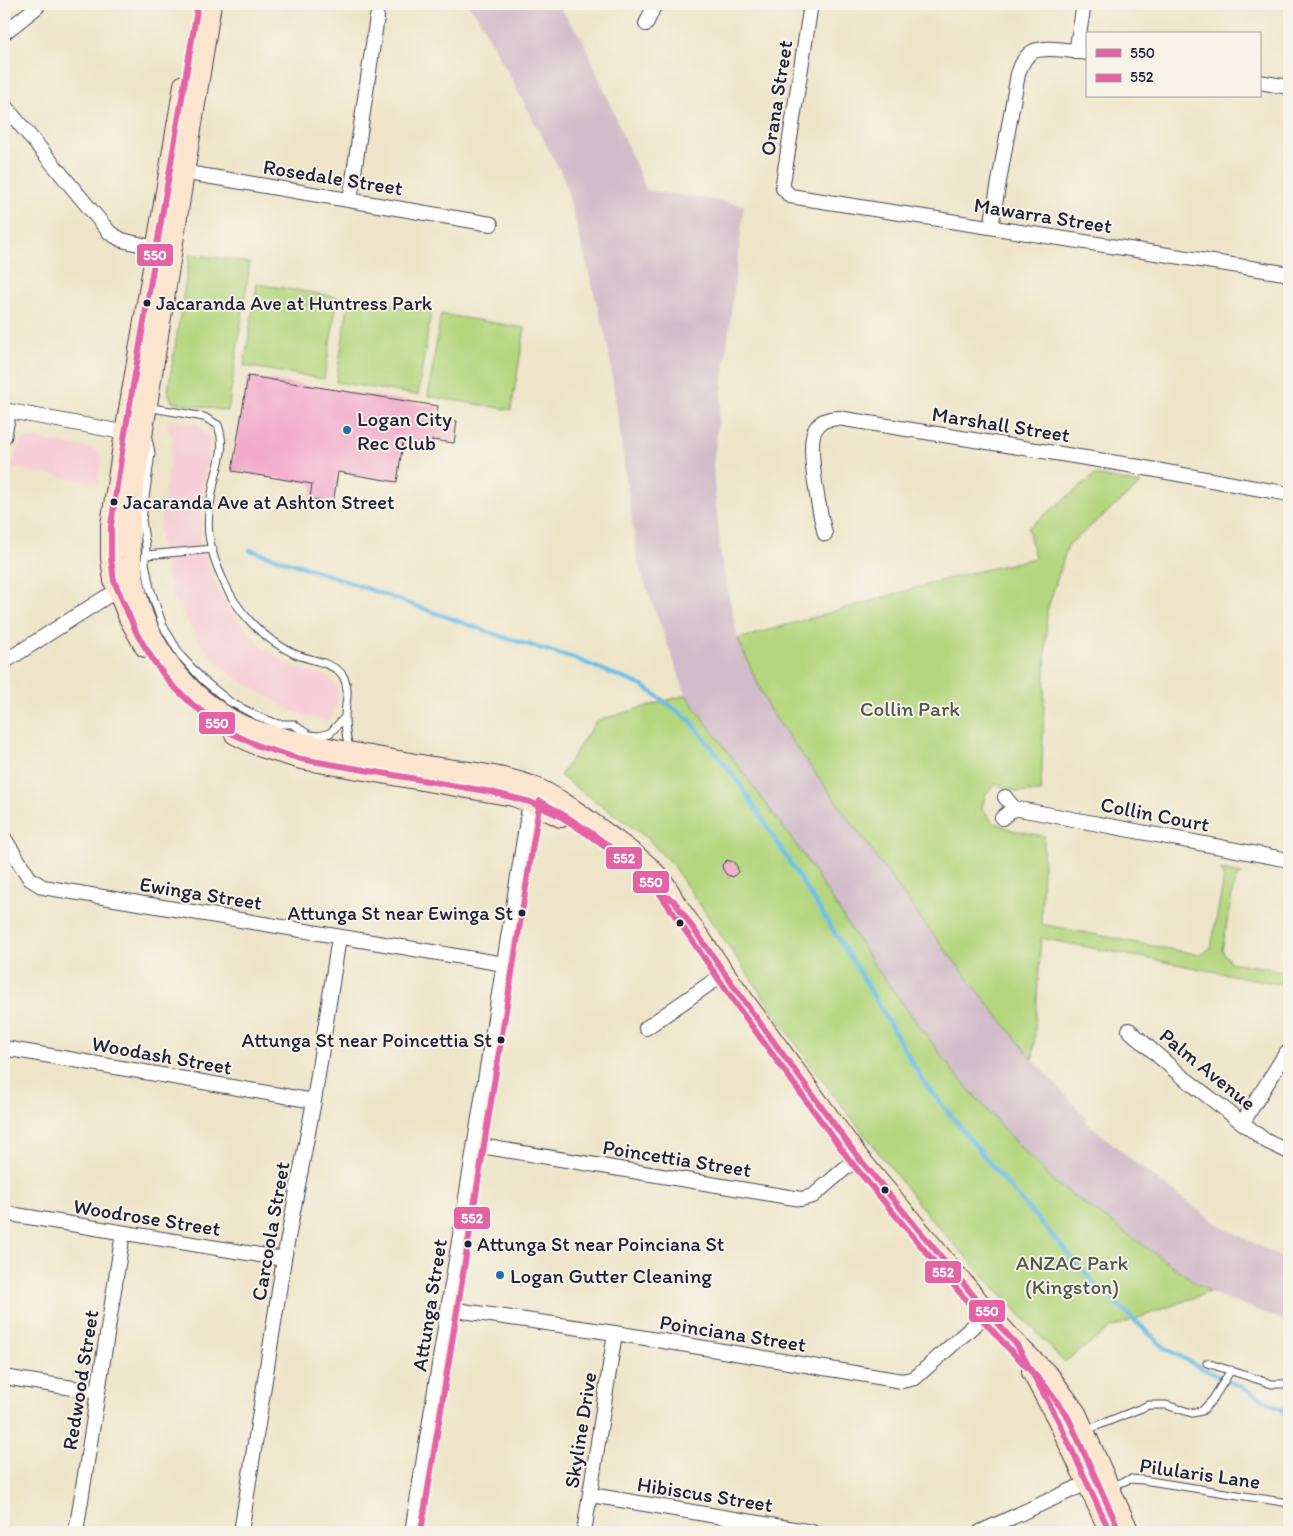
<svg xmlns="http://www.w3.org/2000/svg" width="1293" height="1536" font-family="Itim,sans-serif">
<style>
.built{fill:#f6cfd6}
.industrial{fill:#d1bdc9}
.green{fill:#b4d67e;stroke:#6b7c5c}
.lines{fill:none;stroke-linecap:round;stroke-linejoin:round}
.stream{stroke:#6cbee8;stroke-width:4.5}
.building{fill:#f2a9ca}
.lane-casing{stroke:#413f50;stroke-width:9}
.street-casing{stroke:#413f50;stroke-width:16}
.secondary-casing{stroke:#413f50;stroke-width:22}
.lane{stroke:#fff;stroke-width:7}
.street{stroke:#fff;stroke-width:14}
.secondary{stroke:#fbe5cf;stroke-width:20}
.bus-1-casing{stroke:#f7f3e8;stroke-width:10}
.bus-2-casing{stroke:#f7f3e8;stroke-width:10}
.bus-1{stroke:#e463a4;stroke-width:6}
.bus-2{stroke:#e463a4;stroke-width:6}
.bus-dot{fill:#22223b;stroke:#f7f3e8;stroke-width:2}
.poi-dot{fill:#1f6fb2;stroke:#f7f3e8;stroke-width:2}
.labels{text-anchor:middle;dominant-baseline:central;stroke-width:4;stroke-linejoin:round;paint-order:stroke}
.bus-label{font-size:20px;fill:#22223b;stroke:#f7f3e8;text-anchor:start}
.street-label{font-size:21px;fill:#22223b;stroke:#f7f3e8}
.poi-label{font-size:21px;fill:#22223b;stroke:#f7f3e8;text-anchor:start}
.park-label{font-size:21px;fill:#4e584f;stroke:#f7f3e8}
.line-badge{stroke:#f7f3e8;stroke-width:2}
.badge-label{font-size:14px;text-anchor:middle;font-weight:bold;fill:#fff}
</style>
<rect width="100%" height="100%" fill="#f7f3e8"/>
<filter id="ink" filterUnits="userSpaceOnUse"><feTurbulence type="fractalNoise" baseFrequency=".02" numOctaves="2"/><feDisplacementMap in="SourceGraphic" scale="10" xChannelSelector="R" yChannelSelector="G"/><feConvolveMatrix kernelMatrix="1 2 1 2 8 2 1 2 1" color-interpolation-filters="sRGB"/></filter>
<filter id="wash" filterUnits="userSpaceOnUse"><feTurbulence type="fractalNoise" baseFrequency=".0096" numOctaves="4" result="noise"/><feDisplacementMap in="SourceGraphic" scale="20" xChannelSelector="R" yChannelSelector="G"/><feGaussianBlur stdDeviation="1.12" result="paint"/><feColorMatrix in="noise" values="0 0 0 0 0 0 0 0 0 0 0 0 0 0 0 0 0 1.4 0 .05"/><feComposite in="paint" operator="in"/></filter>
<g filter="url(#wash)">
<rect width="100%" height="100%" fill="#eee5c9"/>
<path class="built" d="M168,419L196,423L210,440L204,483L200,544L214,581L229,610L263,648L295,668L329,677L337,687L338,702L330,722L302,715L289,709L231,675L199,642L174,599L164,563L159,531L173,437L166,427Z
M29,438L92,448L99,453L102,459L98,483L12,468L18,444Z"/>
<path class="industrial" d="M467,4H557L583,40L646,190L744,205L713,466L721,560L738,639L769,709L924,923L1033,1060L1086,1117L1084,1120L1148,1173L1219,1225L1289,1261V1322L1209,1292L1054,1182L1016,1143L953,1071L874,965L804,856L686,695L638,564L608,346L564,178L477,15Z"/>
<path class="green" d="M190,254L250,263L228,411L172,402L168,390Z
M257,284L338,297L324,379L244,366Z
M349,299L431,312L418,395L336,382Z
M441,314L525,328L511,410L428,396Z
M1095,475L1141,484L1068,545L1047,611L1041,792H1017L996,784L986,793L982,808L993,822L1012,830L1044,836L1041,924L1200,955L1211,948L1224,878L1221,870L1242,874L1235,879L1222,950L1230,962L1289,972V986L1041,938L1033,1060L924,923L769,709L738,639L954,577L1035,558L1028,528Z
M686,695L804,856L874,965L953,1071L1016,1143L1054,1182L1209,1292L1111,1328L1064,1362L929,1217L814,1070L673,866L646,837L560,776L596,721Z"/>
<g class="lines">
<path class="stream" d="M250,550L329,575L503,637L576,659L643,686L690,720L740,784L859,971L923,1081L1005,1182L1096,1285L1165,1348L1203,1369L1241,1387L1289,1414"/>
</g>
<g id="blocks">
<path class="building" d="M248,376L438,406L436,418L457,421L454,443L432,440L431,448L403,443L397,482L338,472L333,503L310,499L312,484L232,471Z
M727,860L733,862L737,866L738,872L733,877L727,875L723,870L722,865Z"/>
</g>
</g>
<g filter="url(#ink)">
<use href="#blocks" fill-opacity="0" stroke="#413f50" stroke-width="1"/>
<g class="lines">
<defs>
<path id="lane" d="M147,407L204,417L218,425C227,450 217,464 213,488C210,504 206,524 210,541C212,553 218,569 223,580C237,612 262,638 293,653C306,660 335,662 343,676C351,690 345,703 345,717C345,728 347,741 350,751
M147,441L149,443L151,453L142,520L146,547L145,563L150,588L163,626L181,656L203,680L230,702L257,716L278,724H293L309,735L319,736L330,733L345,717
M146,555L213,549
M1207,1363L1272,1384H1289
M1084,1431L1149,1405H1166L1192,1413L1202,1411L1213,1399L1231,1370
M1110,1486L1131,1479L1143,1480L1289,1503"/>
<path id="street" d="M811,4L783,183V188L790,196L1284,273L1289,276
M646,24L655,4
M4,33L37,7
M1076,52L1084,4
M1259,82L1289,87
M4,105L110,233L122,240L163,250
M176,171L491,224
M350,200L377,17
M991,227L1018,74C1021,65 1025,55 1034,51C1047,46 1074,51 1087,53
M4,410L133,434
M4,437L9,411
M825,534C820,514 806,447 815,430C820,420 828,419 838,418L1123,464L1289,494
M4,662L106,597L125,588
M1014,808L1289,860
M1002,818L1014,808L1005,797
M4,838L30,879L43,887L504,964
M646,1028L725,973
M1129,1030L1179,1074L1266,1141L1289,1152
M4,1048L314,1101
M1243,1122L1286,1053
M475,1145L801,1199L813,1196L858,1157
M4,1213L284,1259
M449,1309L615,1333L902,1381L915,1378L988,1313
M10,1378L98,1392
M591,1495L812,1532
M76,1532L123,1233
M241,1532L284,1259L314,1101L339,937
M412,1532L530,802L533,795
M584,1532L615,1333
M980,1532L1087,1483"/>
<path id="secondary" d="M211,4L130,511C130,536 130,562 135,586C146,645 187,698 241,725C259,734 280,737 299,742C343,752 388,759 432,767C466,772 504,775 536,788C561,799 586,819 608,835C632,853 663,873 674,901L747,1005L858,1157L988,1313L1017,1345L1050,1377L1076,1413L1129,1532
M145,647L129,618L114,581L111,558V525L125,433L184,85
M235,734L261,747L301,759L513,796L530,802L561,817
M1032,1372L1058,1420L1110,1532"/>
</defs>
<use href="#lane" class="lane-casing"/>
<use href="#street" class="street-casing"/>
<use href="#secondary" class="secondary-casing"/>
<use href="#lane" class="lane"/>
<use href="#street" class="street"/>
<use href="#secondary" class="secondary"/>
<defs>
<path id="bus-1" d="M198,4L125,433L111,525V558L114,581L137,634L155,663L170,683L193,705L229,732L261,747L301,759L491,792L530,802L560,816L589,835L642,874L664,895L674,901L747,1005L858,1157L988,1313L1017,1345L1058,1420L1110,1532"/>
<path id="bus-2" d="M421,1532L540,801C583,825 625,854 658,891L740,1010L851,1162L982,1319L1011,1351L1043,1383L1068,1417L1120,1532"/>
</defs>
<use href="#bus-1" class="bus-1-casing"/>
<use href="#bus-2" class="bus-2-casing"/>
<use href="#bus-1" class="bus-1"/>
<use href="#bus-2" class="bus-2"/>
</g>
</g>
<g class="bus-dot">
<circle cx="147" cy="303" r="4.5"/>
<circle cx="114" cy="502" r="4.5"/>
<circle cx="522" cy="913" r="4.5"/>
<circle cx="680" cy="923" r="4.5"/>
<circle cx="501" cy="1040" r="4.5"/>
<circle cx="885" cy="1190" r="4.5"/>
<circle cx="468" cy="1244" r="4.5"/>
</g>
<g class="poi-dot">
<circle cx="347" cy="430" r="5"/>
<circle cx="500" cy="1275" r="5"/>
</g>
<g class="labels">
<g class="bus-label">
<text x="156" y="303">Jacaranda Ave at Huntress Park</text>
<text x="123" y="502">Jacaranda Ave at Ashton Street</text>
<text x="513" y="913" text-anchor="end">Attunga St near Ewinga St</text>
<text x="492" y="1040" text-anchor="end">Attunga St near Poincettia St</text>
<text x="477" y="1244">Attunga St near Poinciana St</text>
</g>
<g class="street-label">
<text transform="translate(776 98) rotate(-81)">Orana Street</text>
<text transform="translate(333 177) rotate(9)">Rosedale Street</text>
<text transform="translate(1043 215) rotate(9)">Mawarra Street</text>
<text transform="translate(1001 424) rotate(9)">Marshall Street</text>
<text transform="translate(1155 814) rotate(11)">Collin Court</text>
<text transform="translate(201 893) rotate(9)">Ewinga Street</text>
<text transform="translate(162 1055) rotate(10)">Woodash Street</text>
<text transform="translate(1208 1069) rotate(39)">Palm Avenue</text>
<text transform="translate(677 1158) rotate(9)">Poincettia Street</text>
<text transform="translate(147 1217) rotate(9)">Woodrose Street</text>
<text transform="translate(270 1231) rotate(-80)">Carcoola Street</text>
<text transform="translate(429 1305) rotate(-81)">Attunga Street</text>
<text transform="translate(733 1333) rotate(9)">Poinciana Street</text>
<text transform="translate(80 1380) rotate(-81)">Redwood Street</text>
<text transform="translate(580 1430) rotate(-81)">Skyline Drive</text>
<text transform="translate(1200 1473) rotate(8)">Pilularis Lane</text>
<text transform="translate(705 1494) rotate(9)">Hibiscus Street</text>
</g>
<g class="poi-label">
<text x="357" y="418">Logan City<tspan x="357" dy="24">Rec Club</tspan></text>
<text x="510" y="1275">Logan Gutter Cleaning</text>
</g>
<g class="park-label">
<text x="910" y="708">Collin Park</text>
<text x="1072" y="1262">ANZAC Park<tspan x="1072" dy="24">(Kingston)</tspan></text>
</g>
</g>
<g class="line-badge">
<rect x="136" y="243" width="38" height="24" rx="5" fill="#e463a4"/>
<rect x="198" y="711" width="38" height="24" rx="5" fill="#e463a4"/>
<rect x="605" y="846" width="38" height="24" rx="5" fill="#e463a4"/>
<rect x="632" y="870" width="38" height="24" rx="5" fill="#e463a4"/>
<rect x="453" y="1206" width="38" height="24" rx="5" fill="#e463a4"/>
<rect x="924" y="1260" width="38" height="24" rx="5" fill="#e463a4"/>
<rect x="968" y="1299" width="38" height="24" rx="5" fill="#e463a4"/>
</g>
<g class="badge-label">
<text x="155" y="260">550</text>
<text x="217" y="728">550</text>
<text x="624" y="863">552</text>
<text x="651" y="887">550</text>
<text x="472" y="1223">552</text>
<text x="943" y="1277">552</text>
<text x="987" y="1316">550</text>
</g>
<rect width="1293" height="1536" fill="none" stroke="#f7f3e8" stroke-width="20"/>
<rect x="1086" y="32" width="175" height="65" fill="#f7f3e8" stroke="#a29fa3"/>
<rect x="1096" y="49" width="25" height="8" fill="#e463a4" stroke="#a29fa3"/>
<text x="1130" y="58" font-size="15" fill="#22223b">550</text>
<rect x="1096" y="74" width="25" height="8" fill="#e463a4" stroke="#a29fa3"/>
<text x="1130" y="82" font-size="15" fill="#22223b">552</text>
</svg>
